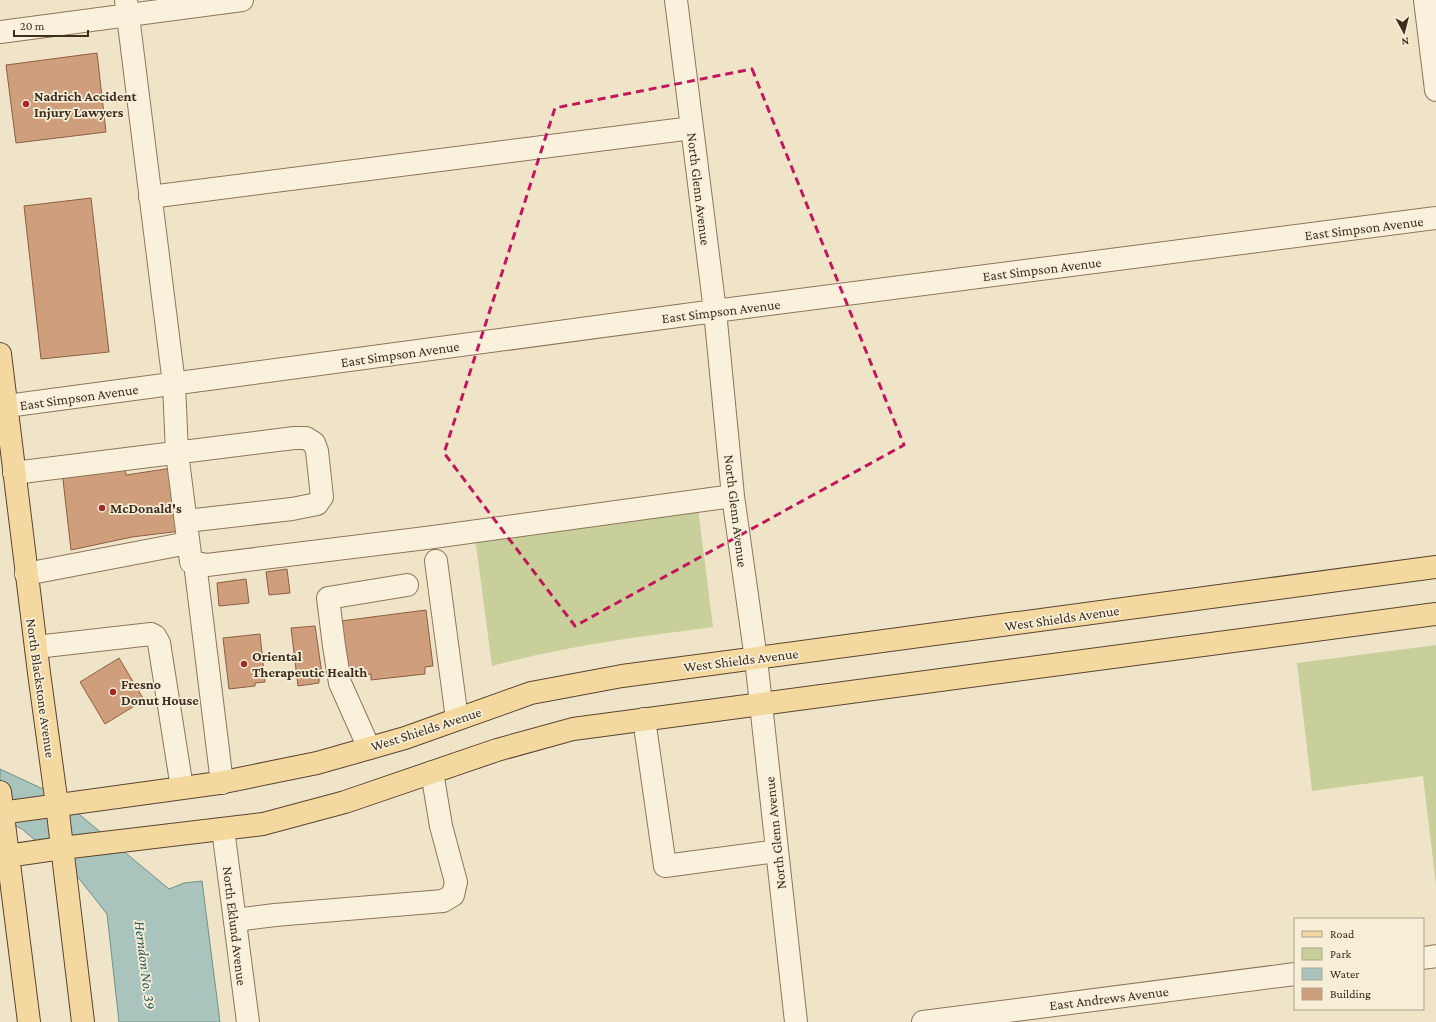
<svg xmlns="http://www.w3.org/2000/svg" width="1436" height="1022" font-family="'Crimson Pro',serif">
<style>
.green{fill:#c9cf9b}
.water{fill:#a9c4bc;stroke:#6f938a}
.building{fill:#cf9f7d;stroke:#8d5f41}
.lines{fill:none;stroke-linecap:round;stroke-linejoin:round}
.minor-casing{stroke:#8d765c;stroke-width:24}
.major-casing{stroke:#5b4430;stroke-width:24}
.minor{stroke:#faf1dc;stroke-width:22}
.major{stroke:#f3d9a0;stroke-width:22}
.marked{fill:none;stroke:#c2185b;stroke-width:3;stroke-dasharray:8 5;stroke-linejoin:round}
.poi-dot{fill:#9e2a2b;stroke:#f7eed8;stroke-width:1.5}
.labels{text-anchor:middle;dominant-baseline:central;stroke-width:3.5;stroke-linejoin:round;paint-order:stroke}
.poi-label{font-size:14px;font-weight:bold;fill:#3d2e20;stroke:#f7eed8;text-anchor:start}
.street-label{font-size:14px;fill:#3d2e20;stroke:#f7eed8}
.water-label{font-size:15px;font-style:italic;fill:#2f5d5a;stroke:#f7eed8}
</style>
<rect width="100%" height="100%" fill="#f0e4c8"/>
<path class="green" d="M698,508L713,627C638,637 564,646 492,666L475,537Z
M1436,645V885L1423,776L1312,791L1297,663Z"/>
<path class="water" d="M0,769L56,795L169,889L184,883L202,881L220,1022H119L107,914L77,876L22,829L0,819Z"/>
<path class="building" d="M97,53L106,132L16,143L6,65Z
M91,198L109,352L41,359L24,206Z
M125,468L126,475L172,468L181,531L132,537L71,550L62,471Z
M287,569L290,593L269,595L266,572Z
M246,579L249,603L219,606L217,583Z
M426,610L433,666L425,667V674L371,680V674L348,676L341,621Z
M315,626L322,674L319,675V683L298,686L291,628Z
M260,634L265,682L255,683V686L229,689L223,638Z
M119,658L144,700L105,724L80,682Z"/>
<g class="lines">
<defs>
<path id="minor" d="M126,0L174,384L177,453L191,562L207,565L426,538L733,496
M676,0L715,311L733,496L756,659L796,1022
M1425,0L1436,90
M0,32L242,0
M150,197L692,128
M7,406L715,311L1436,218
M14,473L294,438H306L314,443L317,451L322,497L317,504L292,509L186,521
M436,561L457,719
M195,563L222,783
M26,574L188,543
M36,647L151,634L155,636L159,643L182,788
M644,719L665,866L777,851
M369,748L340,683L334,646L328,598L407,585
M223,829L248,1022
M235,920L275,915L443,901L453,895L456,882L441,826L432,772
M1423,958L1436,956
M923,1022L1295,974"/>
<path id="major" d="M0,354L39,673L57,805L83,1022
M0,792L29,1022
M0,813L219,783L317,763L405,738L531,693L622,676L1436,567
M0,857L62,848L263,824L345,802L497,750L573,729L1436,614"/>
</defs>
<use href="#minor" class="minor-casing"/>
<use href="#major" class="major-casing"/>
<use href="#minor" class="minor"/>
<use href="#major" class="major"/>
</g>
<path class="marked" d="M752,69L904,445L575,626L444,453L555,108Z"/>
<g class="poi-dot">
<circle cx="26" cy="104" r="4"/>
<circle cx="102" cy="508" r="4"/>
<circle cx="244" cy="664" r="4"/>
<circle cx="113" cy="692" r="4"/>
</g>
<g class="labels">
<g class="poi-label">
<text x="34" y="96">Nadrich Accident<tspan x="34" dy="16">Injury Lawyers</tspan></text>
<text x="110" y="508">McDonald's</text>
<text x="252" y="656">Oriental<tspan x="252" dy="16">Therapeutic Health</tspan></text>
<text x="121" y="684">Fresno<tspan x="121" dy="16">Donut House</tspan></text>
</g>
<g class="street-label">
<text transform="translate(699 189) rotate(83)">North Glenn Avenue</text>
<text transform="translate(1364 228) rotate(-7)">East Simpson Avenue</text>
<text transform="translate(1042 269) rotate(-7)">East Simpson Avenue</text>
<text transform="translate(721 311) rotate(-7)">East Simpson Avenue</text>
<text transform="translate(400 354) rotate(-8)">East Simpson Avenue</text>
<text transform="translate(79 397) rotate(-8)">East Simpson Avenue</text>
<text transform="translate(736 511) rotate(83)">North Glenn Avenue</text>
<text transform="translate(1062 618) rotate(-8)">West Shields Avenue</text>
<text transform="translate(741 660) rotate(-7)">West Shields Avenue</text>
<text transform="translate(41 688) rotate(82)">North Blackstone Avenue</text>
<text transform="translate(426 729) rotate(-18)">West Shields Avenue</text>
<text transform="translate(775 833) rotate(-96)">North Glenn Avenue</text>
<text transform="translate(235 926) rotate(83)">North Eklund Avenue</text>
<text transform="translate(1109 998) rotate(-7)">East Andrews Avenue</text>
</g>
<g class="water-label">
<text transform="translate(145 965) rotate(83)">Herndon No. 39</text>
</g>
</g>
<rect x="1294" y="918" width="130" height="92" fill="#f7eed8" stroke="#ada18e"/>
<rect x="1302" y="931" width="20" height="6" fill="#f3d9a0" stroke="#ada18e"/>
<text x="1330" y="938" font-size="12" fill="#3d2e20">Road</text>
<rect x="1302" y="948" width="20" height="12" fill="#c9cf9b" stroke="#ada18e"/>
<text x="1330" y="958" font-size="12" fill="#3d2e20">Park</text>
<rect x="1302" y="968" width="20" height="12" fill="#a9c4bc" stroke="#ada18e"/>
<text x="1330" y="978" font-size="12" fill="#3d2e20">Water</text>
<rect x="1302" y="988" width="20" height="12" fill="#cf9f7d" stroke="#ada18e"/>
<text x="1330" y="998" font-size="12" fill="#3d2e20">Building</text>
<g transform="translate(1404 32) rotate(173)" stroke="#f7eed8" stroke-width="3" paint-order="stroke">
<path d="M0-3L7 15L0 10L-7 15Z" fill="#3d2e20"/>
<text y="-6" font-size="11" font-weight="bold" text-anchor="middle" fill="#3d2e20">N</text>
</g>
<path d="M14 30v6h74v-6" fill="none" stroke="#3d2e20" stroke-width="2"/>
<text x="20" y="30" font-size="12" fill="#3d2e20" stroke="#f7eed8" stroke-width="3" paint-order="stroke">20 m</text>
</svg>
